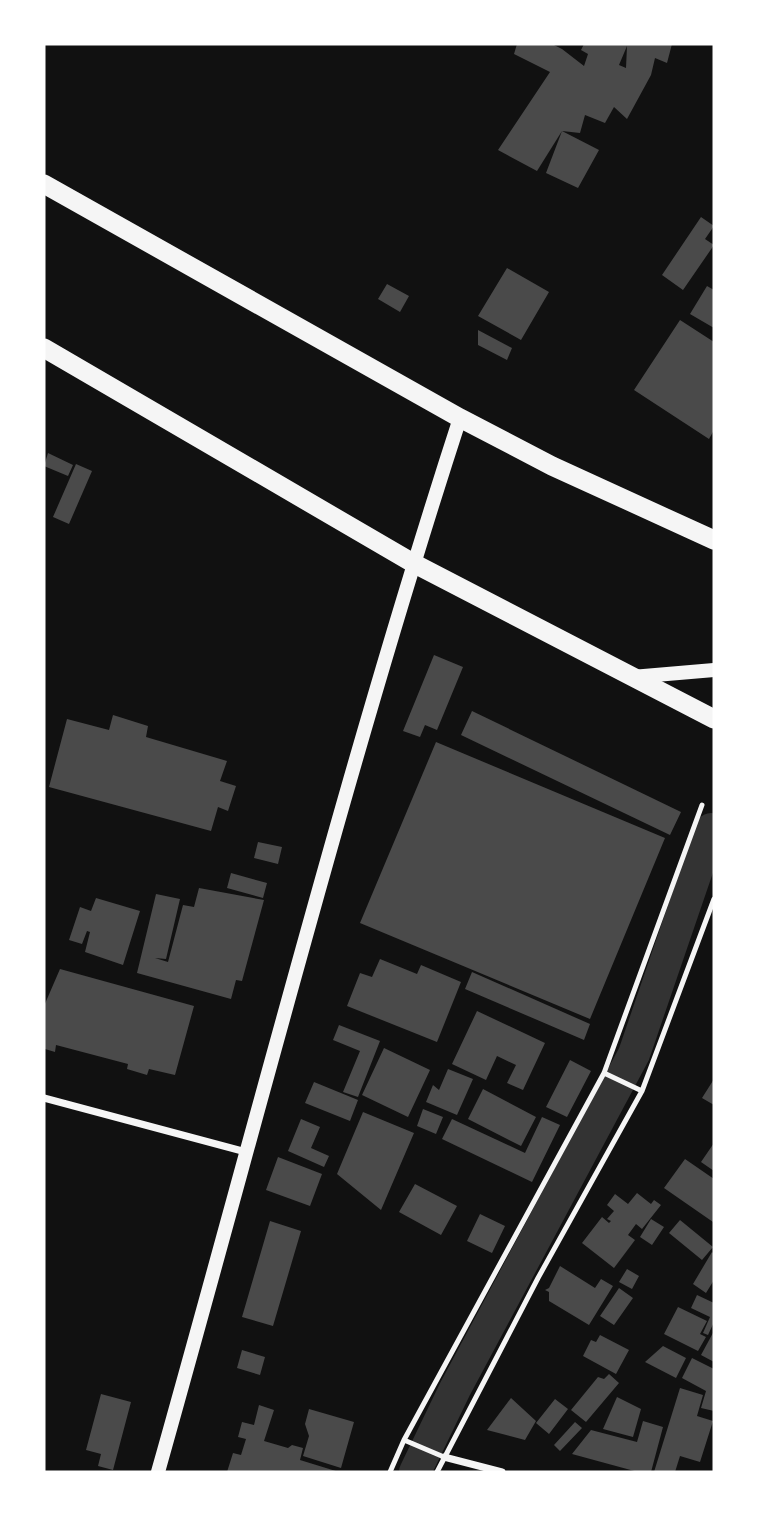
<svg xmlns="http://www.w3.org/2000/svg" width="758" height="1516" font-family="Roboto,sans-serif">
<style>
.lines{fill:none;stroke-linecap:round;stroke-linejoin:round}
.canal{stroke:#333;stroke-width:32}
.building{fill:#4a4a4a;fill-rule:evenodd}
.service{stroke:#f5f5f5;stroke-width:5}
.minor{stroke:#f5f5f5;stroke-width:7}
.secondary{stroke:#f5f5f5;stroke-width:14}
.trunk{stroke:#f5f5f5;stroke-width:19}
</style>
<rect width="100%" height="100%" fill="#111"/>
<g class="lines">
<path class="canal" d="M415,1472L455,1389L634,1054L711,829"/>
</g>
<path class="building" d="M517,44H552L562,49L584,66L588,54L581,50L584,44H672L667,63L655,58L651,75L627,119L614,107L605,123L585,115L580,133L562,131L537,171L498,150L550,72L514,54ZM627,46L626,68L619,65Z
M562,131L599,150L578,188L546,173Z
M701,217L714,226L705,239L714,245L683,290L662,275Z
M507,268L549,292L521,340L478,316Z
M387,284L409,296L400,312L378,299Z
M707,286L714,290V328L690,314Z
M680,320L714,342V430L709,439L634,390Z
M478,330L512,348L507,360L478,345Z
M48,453L73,465L68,476L44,466Z
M76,464L92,471L69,524L53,517Z
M434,655L463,667L437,730L425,725L420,737L403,731Z
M472,711L681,812L670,835L461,735Z
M113,715L148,726L146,737L227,761L220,781L236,786L228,811L218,807L211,831L49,787L67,719L109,730Z
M436,742L665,838L590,1019L360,923Z
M258,842L282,847L278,864L254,858Z
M231,873L267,883L263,898L227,888Z
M199,888L264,900L242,981L236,980L231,999L137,973L156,894L180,899L166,959L155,958L168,962L183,905L194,907Z
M96,898L140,911L123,965L85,952L90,932L87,931L82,944L69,940L80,907L91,911Z
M380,959L417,974L421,965L461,982L437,1042L347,1006L360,973L372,977Z
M60,969L194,1006L175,1075L149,1069L147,1075L127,1069L128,1064L56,1045L55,1052L45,1049L44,1006Z
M472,972L590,1024L584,1040L465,989Z
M477,1011L545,1043L523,1090L507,1083L516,1065L497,1056L486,1080L452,1064Z
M339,1025L380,1041L358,1097L343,1092L360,1051L333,1040Z
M384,1048L430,1070L408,1117L362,1095Z
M570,1060L591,1071L567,1117L546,1107Z
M448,1069L473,1079L457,1115L426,1102L433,1085L439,1090Z
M714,1079V1105L702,1098Z
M314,1082L358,1100L350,1121L305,1103Z
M483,1089L536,1117L521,1146L468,1119Z
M423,1109L443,1117L436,1134L417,1126Z
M363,1112L414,1133L381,1210L337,1174Z
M542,1117L560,1125L532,1182L442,1139L452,1119L525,1153Z
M301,1119L320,1127L311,1148L329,1156L324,1167L288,1151Z
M714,1143V1171L701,1162Z
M278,1157L322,1174L310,1206L266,1190Z
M685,1159L714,1179L713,1222L664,1188Z
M415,1184L457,1206L441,1235L399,1212Z
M637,1193L651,1204L654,1200L661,1205L642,1229L636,1224L628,1235L635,1240L614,1268L582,1243L602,1217L609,1223L611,1221L607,1219L614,1211L607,1205L615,1194L628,1204Z
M480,1214L505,1226L492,1253L467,1241Z
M651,1219L664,1227L652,1245L640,1237Z
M680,1220L713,1247L702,1260L669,1233Z
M270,1221L301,1231L273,1326L242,1317Z
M712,1252L714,1254V1280L706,1293L693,1284Z
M560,1266L595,1288L601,1279L613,1286L589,1325L549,1301V1292L545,1290L549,1288Z
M627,1269L639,1276L632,1289L619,1282Z
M619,1288L633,1298L614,1325L600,1316Z
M697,1295L714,1303V1322L708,1335L703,1333L710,1317L691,1308Z
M678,1307L707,1321L700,1334L706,1337L698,1351L664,1334Z
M714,1331V1362L701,1355Z
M600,1335L629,1350L616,1374L583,1356L591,1340L596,1342Z
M663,1346L686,1358L676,1378L645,1362Z
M242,1350L265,1357L260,1375L237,1368Z
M692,1358L714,1369V1411L701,1408L706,1391L682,1378Z
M609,1374L619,1383L586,1422L571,1410L598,1377L604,1379Z
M680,1388L703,1395L697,1416L713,1421L700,1462L680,1456L675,1472H654Z
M101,1394L131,1402L113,1470L98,1466L101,1454L86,1450Z
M617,1397L641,1409L633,1437L603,1429Z
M511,1398L536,1421L525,1440L487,1430Z
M555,1399L568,1409L549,1434L536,1423Z
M259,1405L274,1410L264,1441L288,1448L292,1445L303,1448L300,1460L339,1472H227L233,1453L241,1455L246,1439L238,1437L242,1422L254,1425Z
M309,1409L354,1422L341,1468L303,1456L309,1436L305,1424Z
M643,1421L663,1427L651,1472H638L572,1454L591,1430L637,1442Z
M575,1422L582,1428L560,1451L554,1445Z"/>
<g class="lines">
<path class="service" d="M604,1073L642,1091
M404,1440L444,1457
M390,1472L404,1440L604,1073L702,805
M437,1472L538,1278L642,1091L714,899"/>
<path class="minor" d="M44,1098L246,1152
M444,1457L502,1472"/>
<path class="secondary" d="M632,677L714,670
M158,1472C257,1121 347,766 460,418"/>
<path class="trunk" d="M44,184L460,418L552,466L714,540
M44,348L413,563L714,719"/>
</g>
<rect width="758" height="1516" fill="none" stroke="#ffffff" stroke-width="91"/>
</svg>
